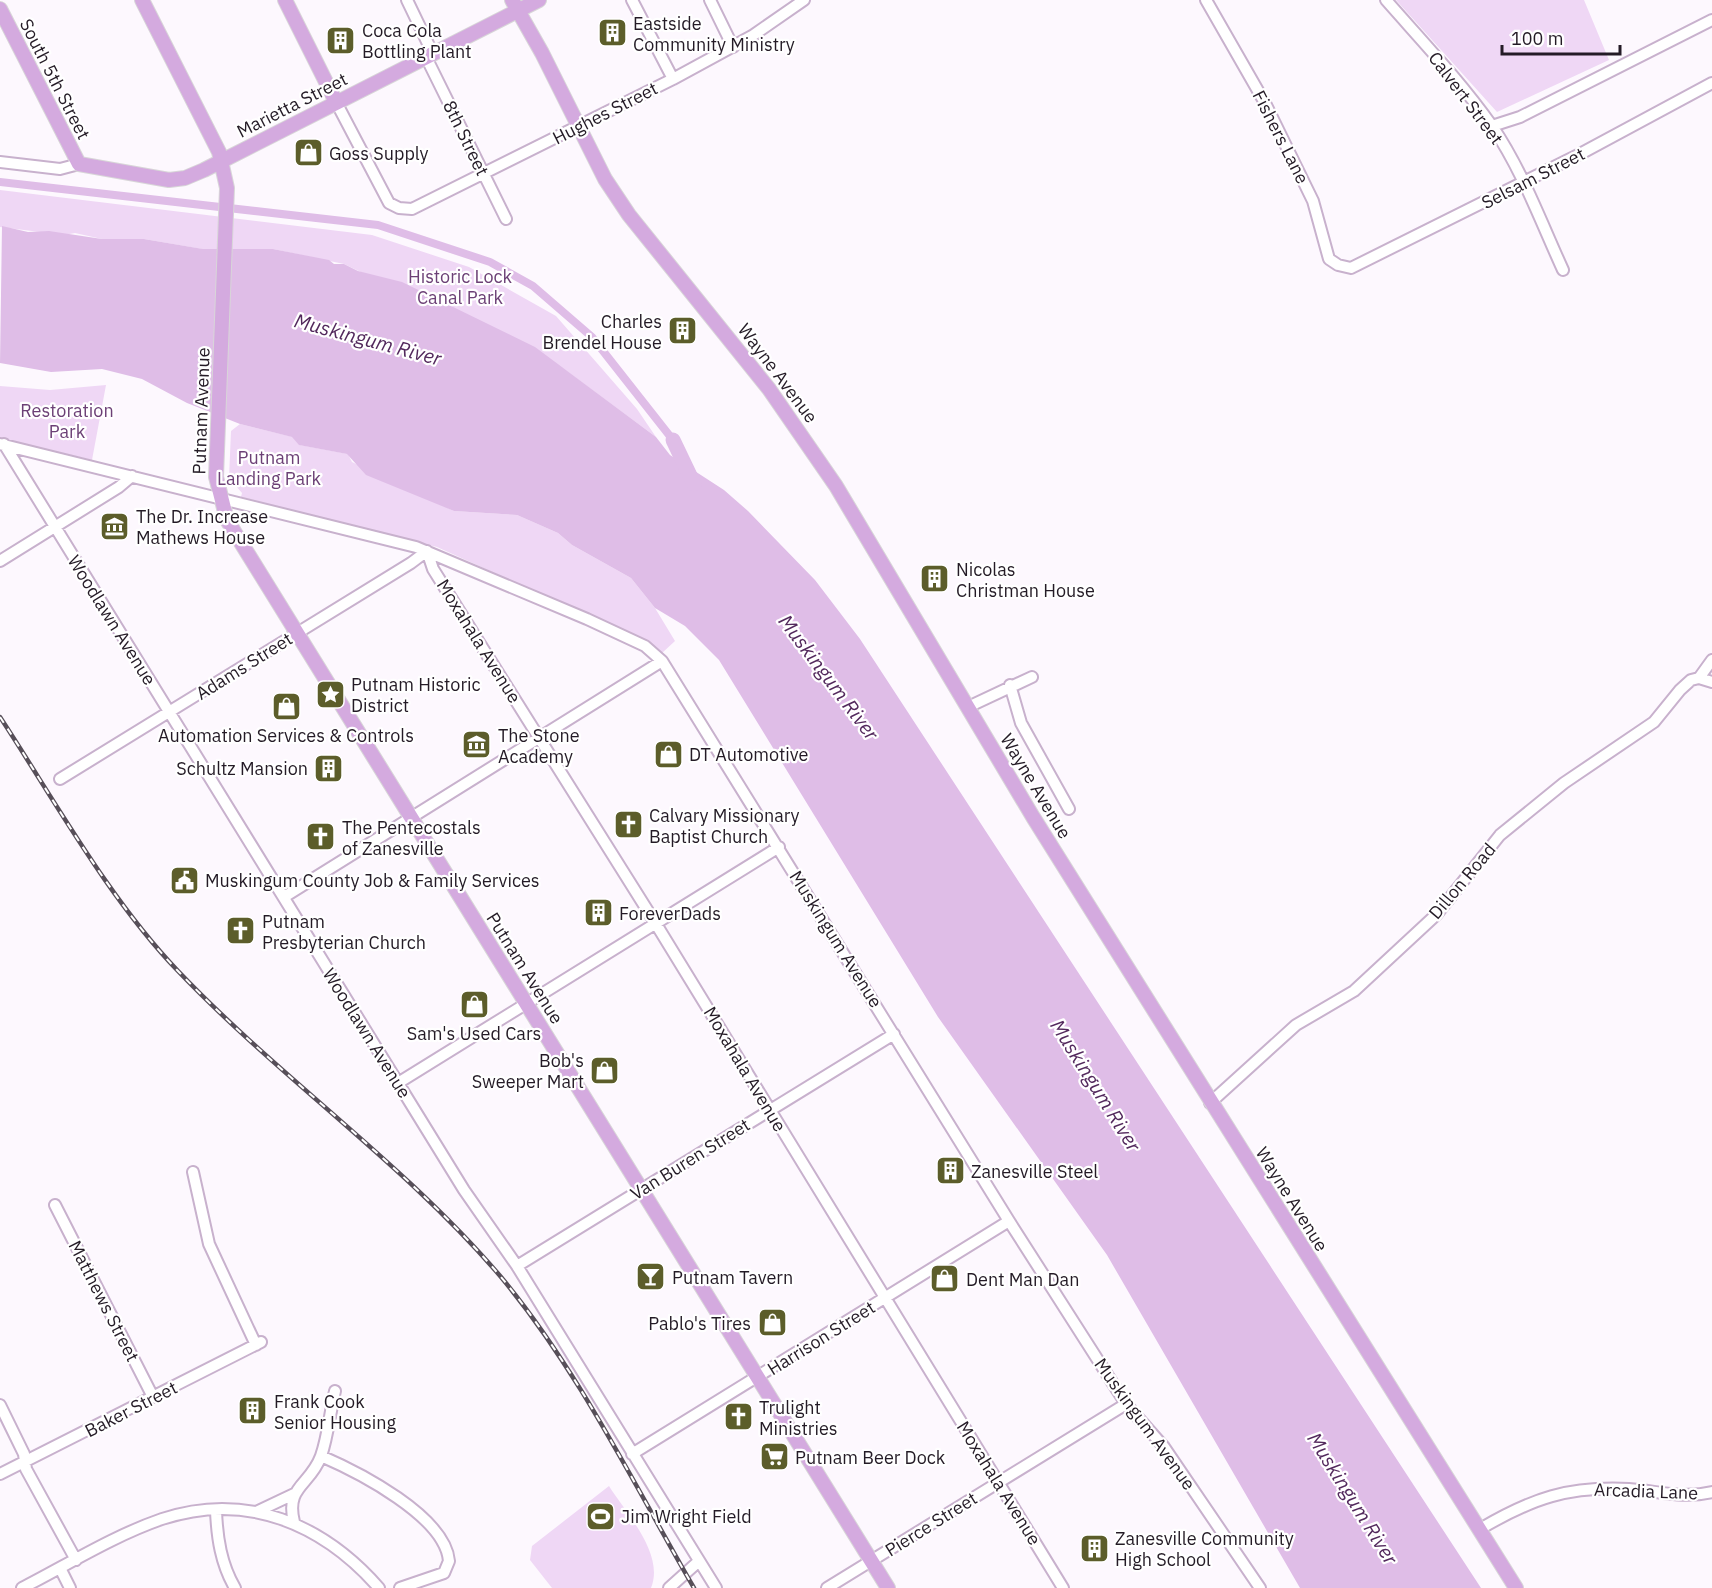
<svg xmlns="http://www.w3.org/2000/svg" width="1712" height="1588" font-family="'IBM Plex Sans',sans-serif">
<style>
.green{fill:#efd7f5}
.water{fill:#dfbde7}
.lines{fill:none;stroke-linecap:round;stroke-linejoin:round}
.canal{stroke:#dfbde7;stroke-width:8}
.river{stroke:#dfbde7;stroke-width:15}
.minor-casing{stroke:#c8b1cd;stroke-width:14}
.major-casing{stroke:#d8d6d8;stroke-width:16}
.minor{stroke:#fff;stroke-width:10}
.major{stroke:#d4aadf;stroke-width:14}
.rail-casing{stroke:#574f59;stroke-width:4.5}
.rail{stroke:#fff;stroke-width:2;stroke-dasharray:7;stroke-linecap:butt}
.labels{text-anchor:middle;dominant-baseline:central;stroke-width:4.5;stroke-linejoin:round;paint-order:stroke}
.poi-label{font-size:18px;fill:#241b26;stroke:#fff;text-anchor:start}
.street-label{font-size:18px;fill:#241b26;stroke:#fff}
.park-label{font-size:18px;fill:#6c4076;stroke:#fff}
.water-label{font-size:20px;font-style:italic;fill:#53295d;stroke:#fff}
</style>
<rect width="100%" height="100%" fill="#fdf8fe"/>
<path class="green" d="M1396,0H1584L1609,60L1497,112Z
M0,190L372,235L469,267L556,316L637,409L656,437L564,369L344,264L273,249H202L144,239H102L75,233L64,235L0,227Z
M106,385L92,460L0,438V386L50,390Z
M240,424L293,437L300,445L348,454L352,462L454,511L517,515L558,533L572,545L631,578L655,608L675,641L661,654L641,639L437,547L241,497L242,493L229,478L231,431Z
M609,1486C626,1513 665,1554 651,1588H552L530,1560L532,1546Z"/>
<path class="water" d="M2,226L28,232L49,231L102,239H144L203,249H273L329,260L334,264H344L358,271L402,282L535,347L656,437L670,455L724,490L748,511L815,580L860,639L1481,1588H1300L1107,1255L938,1017L719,660L685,626L655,608L631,578L572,545L558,533L517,515L454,511L366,475L347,454L299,445L292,437L240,424L187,403L142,379L102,369L51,372L0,363Z"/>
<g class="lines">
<path class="canal" d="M0,182L378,225L490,262L533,286L592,337L673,440"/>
<path class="river" d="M673,440L694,484"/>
<defs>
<path id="minor" d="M407,0L433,54
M632,0L673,79
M710,0L733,47
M1206,0L1265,103L1313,201L1329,259L1338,265L1351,268L1580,154L1712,83
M1386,0C1422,41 1460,81 1492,126C1522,170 1541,222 1563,270
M426,57L506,219
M336,102L389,203L399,208L412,209L673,79L752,36L804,0
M1492,126L1520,117L1712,20
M0,162L60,169L79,164
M0,444L416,547L587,619L645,646L662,661L1009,1221L1126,1404L1164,1447L1260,1588
M4,444L398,1083L464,1190L517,1266L716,1588
M427,551L433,569L656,924L1063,1588
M0,561L119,487L132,476
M1699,678L1712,682
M1010,685L1021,723L1069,809
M968,707L1032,677
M60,779L411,563L427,551
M284,897L662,661
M398,1083L779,847
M1210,1103L1296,1025L1354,991L1437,914L1500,835L1564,783L1654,722L1680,690L1691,680L1699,678L1712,660
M193,1172L209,1244L256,1345
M55,1205L153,1397
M517,1266L894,1034
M0,1405L24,1454L26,1469L76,1560
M632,1454L1009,1221
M321,1456C358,1472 445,1516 449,1561L444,1573L400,1588
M0,1474L261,1342
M216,1510C217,1538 221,1564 235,1588
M256,1512L294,1494
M294,1522C285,1486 310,1486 321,1456C328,1436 330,1412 335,1391
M1480,1529C1533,1498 1568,1486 1629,1489C1658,1491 1683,1499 1712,1492
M60,1568L70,1588
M22,1588C67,1565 113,1536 162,1519C246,1491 323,1524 379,1588
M669,1588L699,1561
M827,1588L1126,1404"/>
<path id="major" d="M142,0L219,152L227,188L216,477L227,520L888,1588
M285,0L336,102
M512,0L542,53L605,179L629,215L769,389L836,486L1033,817L1516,1588
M0,9L79,164L169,180L185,178L204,170L539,0"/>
</defs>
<use href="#minor" class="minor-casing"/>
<use href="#major" class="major-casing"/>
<use href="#minor" class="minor"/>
<use href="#major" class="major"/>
<defs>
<path id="rail" d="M0,717C55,801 109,899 178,971C280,1078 405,1164 501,1277C579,1371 633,1483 694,1588"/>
</defs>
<use href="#rail" class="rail-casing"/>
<use href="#rail" class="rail"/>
</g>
<defs>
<symbol id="building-square" viewBox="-11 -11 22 22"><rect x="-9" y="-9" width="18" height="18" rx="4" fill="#5c5d2a" stroke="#fff"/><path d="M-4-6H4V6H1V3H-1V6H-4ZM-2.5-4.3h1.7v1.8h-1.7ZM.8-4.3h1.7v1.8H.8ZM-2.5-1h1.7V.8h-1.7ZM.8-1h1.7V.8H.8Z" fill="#fff"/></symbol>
<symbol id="shop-square" viewBox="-11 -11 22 22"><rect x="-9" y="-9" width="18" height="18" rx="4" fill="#5c5d2a" stroke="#fff"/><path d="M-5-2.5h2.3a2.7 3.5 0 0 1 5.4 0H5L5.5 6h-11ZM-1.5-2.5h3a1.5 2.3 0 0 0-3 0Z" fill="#fff"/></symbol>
<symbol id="museum-square" viewBox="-11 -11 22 22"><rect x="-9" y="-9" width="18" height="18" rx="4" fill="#5c5d2a" stroke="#fff"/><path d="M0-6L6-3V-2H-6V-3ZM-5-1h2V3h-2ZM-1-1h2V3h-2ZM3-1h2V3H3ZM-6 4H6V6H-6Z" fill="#fff"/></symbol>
<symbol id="sight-square" viewBox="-11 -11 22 22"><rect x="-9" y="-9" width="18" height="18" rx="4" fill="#5c5d2a" stroke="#fff"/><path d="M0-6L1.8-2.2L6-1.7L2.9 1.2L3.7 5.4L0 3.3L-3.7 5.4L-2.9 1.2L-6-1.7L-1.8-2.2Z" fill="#fff"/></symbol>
<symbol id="church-square" viewBox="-11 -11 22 22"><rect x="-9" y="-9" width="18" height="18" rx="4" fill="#5c5d2a" stroke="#fff"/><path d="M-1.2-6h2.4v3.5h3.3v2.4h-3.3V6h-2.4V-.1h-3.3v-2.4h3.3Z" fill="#fff"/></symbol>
<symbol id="civic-square" viewBox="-11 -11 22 22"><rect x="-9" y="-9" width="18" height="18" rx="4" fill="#5c5d2a" stroke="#fff"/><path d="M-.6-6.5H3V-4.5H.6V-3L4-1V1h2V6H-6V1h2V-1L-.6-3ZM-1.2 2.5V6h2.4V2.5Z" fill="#fff"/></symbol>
<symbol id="bar-square" viewBox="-11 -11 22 22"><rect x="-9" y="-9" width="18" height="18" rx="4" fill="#5c5d2a" stroke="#fff"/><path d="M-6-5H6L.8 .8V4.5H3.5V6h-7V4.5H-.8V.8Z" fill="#fff"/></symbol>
<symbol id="supermarket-square" viewBox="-11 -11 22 22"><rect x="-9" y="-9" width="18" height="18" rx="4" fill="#5c5d2a" stroke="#fff"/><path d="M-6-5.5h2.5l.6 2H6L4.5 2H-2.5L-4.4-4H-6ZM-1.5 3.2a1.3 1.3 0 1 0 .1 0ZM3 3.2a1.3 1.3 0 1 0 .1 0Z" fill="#fff"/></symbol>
<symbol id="stadium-square" viewBox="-11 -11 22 22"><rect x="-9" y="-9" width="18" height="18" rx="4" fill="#5c5d2a" stroke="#fff"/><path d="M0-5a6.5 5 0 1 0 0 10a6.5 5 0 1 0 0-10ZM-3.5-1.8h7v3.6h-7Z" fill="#fff"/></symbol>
</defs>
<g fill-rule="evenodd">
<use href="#building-square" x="596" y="16" width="33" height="33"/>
<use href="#building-square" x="324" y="24" width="33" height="33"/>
<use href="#shop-square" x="292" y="136" width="33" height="33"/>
<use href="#building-square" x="666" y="314" width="33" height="33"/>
<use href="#museum-square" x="98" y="510" width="33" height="33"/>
<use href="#building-square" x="918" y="562" width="33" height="33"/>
<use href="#sight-square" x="314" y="678" width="33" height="33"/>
<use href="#shop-square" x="270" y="690" width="33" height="33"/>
<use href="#museum-square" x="460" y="728" width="33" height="33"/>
<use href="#shop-square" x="652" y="738" width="33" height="33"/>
<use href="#building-square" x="312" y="752" width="33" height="33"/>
<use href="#church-square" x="612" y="808" width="33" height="33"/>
<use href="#church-square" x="304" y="820" width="33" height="33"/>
<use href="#civic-square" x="168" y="864" width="33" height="33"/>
<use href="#building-square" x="582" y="896" width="33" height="33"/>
<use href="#church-square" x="224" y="914" width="33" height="33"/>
<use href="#shop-square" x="458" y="988" width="33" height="33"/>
<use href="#shop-square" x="588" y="1054" width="33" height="33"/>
<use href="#building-square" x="934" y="1154" width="33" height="33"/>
<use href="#bar-square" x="634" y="1260" width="33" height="33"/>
<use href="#shop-square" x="928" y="1262" width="33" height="33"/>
<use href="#shop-square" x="756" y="1306" width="33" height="33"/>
<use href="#building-square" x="236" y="1394" width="33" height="33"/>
<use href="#church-square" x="722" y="1400" width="33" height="33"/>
<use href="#supermarket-square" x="758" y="1440" width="33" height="33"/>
<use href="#stadium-square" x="584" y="1500" width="33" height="33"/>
<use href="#building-square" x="1078" y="1532" width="33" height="33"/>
</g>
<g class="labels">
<g class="poi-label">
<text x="633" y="23">Eastside<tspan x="633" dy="21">Community Ministry</tspan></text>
<text x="362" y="30">Coca Cola<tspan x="362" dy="21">Bottling Plant</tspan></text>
<text x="329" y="153">Goss Supply</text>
<text x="662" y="321" text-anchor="end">Charles<tspan x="662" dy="21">Brendel House</tspan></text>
<text x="136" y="516">The Dr. Increase<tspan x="136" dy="21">Mathews House</tspan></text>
<text x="956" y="569">Nicolas<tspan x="956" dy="21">Christman House</tspan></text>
<text x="351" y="684">Putnam Historic<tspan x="351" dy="21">District</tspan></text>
<text x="286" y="735" text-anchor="middle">Automation Services &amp; Controls</text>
<text x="498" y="735">The Stone<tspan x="498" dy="21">Academy</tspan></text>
<text x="689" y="754">DT Automotive</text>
<text x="308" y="768" text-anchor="end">Schultz Mansion</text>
<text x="649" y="815">Calvary Missionary<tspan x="649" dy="21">Baptist Church</tspan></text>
<text x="342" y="827">The Pentecostals<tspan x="342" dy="21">of Zanesville</tspan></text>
<text x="205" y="880">Muskingum County Job &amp; Family Services</text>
<text x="619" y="913">ForeverDads</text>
<text x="262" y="921">Putnam<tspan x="262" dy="21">Presbyterian Church</tspan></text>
<text x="474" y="1033" text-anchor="middle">Sam's Used Cars</text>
<text x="584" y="1060" text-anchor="end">Bob's<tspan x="584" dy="21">Sweeper Mart</tspan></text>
<text x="971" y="1171">Zanesville Steel</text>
<text x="672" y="1277">Putnam Tavern</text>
<text x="966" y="1279">Dent Man Dan</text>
<text x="751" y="1323" text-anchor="end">Pablo's Tires</text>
<text x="274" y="1401">Frank Cook<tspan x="274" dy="21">Senior Housing</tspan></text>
<text x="759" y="1407">Trulight<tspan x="759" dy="21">Ministries</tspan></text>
<text x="795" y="1457">Putnam Beer Dock</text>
<text x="621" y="1516">Jim Wright Field</text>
<text x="1115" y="1538">Zanesville Community<tspan x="1115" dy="21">High School</tspan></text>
</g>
<g class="street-label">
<text transform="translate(55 79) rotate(63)">South 5th Street</text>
<text transform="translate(1466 98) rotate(53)">Calvert Street</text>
<text transform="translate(292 105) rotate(-27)">Marietta Street</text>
<text transform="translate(605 113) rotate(-27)">Hughes Street</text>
<text transform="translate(1281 137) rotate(63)">Fishers Lane</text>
<text transform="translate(466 138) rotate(64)">8th Street</text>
<text transform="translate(1533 178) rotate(-27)">Selsam Street</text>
<text transform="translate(778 373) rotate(53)">Wayne Avenue</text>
<text transform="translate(201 411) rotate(-88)">Putnam Avenue</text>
<text transform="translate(112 620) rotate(58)">Woodlawn Avenue</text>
<text transform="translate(479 641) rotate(58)">Moxahala Avenue</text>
<text transform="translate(244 666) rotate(-32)">Adams Street</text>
<text transform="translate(1036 786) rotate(59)">Wayne Avenue</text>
<text transform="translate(1462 881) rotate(-50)">Dillon Road</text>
<text transform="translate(836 939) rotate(58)">Muskingum Avenue</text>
<text transform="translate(525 968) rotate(58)">Putnam Avenue</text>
<text transform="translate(367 1033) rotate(58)">Woodlawn Avenue</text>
<text transform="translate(745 1069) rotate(59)">Moxahala Avenue</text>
<text transform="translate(690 1159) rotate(-32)">Van Buren Street</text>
<text transform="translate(1292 1199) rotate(58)">Wayne Avenue</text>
<text transform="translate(104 1301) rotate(63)">Matthews Street</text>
<text transform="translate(821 1338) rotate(-32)">Harrison Street</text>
<text transform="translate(131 1409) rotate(-27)">Baker Street</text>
<text transform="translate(1145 1424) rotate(54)">Muskingum Avenue</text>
<text transform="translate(999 1483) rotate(58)">Moxahala Avenue</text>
<text transform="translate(1646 1491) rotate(2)">Arcadia Lane</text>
<text transform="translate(931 1524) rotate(-32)">Pierce Street</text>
</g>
<g class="park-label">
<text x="460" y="276">Historic Lock<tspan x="460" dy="21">Canal Park</tspan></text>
<text x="67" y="410">Restoration<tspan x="67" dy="21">Park</tspan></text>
<text x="269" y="457">Putnam<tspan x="269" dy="21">Landing Park</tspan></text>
</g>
<g class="water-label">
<text transform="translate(368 339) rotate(15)">Muskingum River</text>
<text transform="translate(829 677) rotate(53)">Muskingum River</text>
<text transform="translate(1096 1085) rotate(58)">Muskingum River</text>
<text transform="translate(1353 1498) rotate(58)">Muskingum River</text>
</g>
</g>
<path d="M1502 45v9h118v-9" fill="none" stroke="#241b26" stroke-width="3"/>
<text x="1511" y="45" font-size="18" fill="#241b26" stroke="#ffffff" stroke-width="4.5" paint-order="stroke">100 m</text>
</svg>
